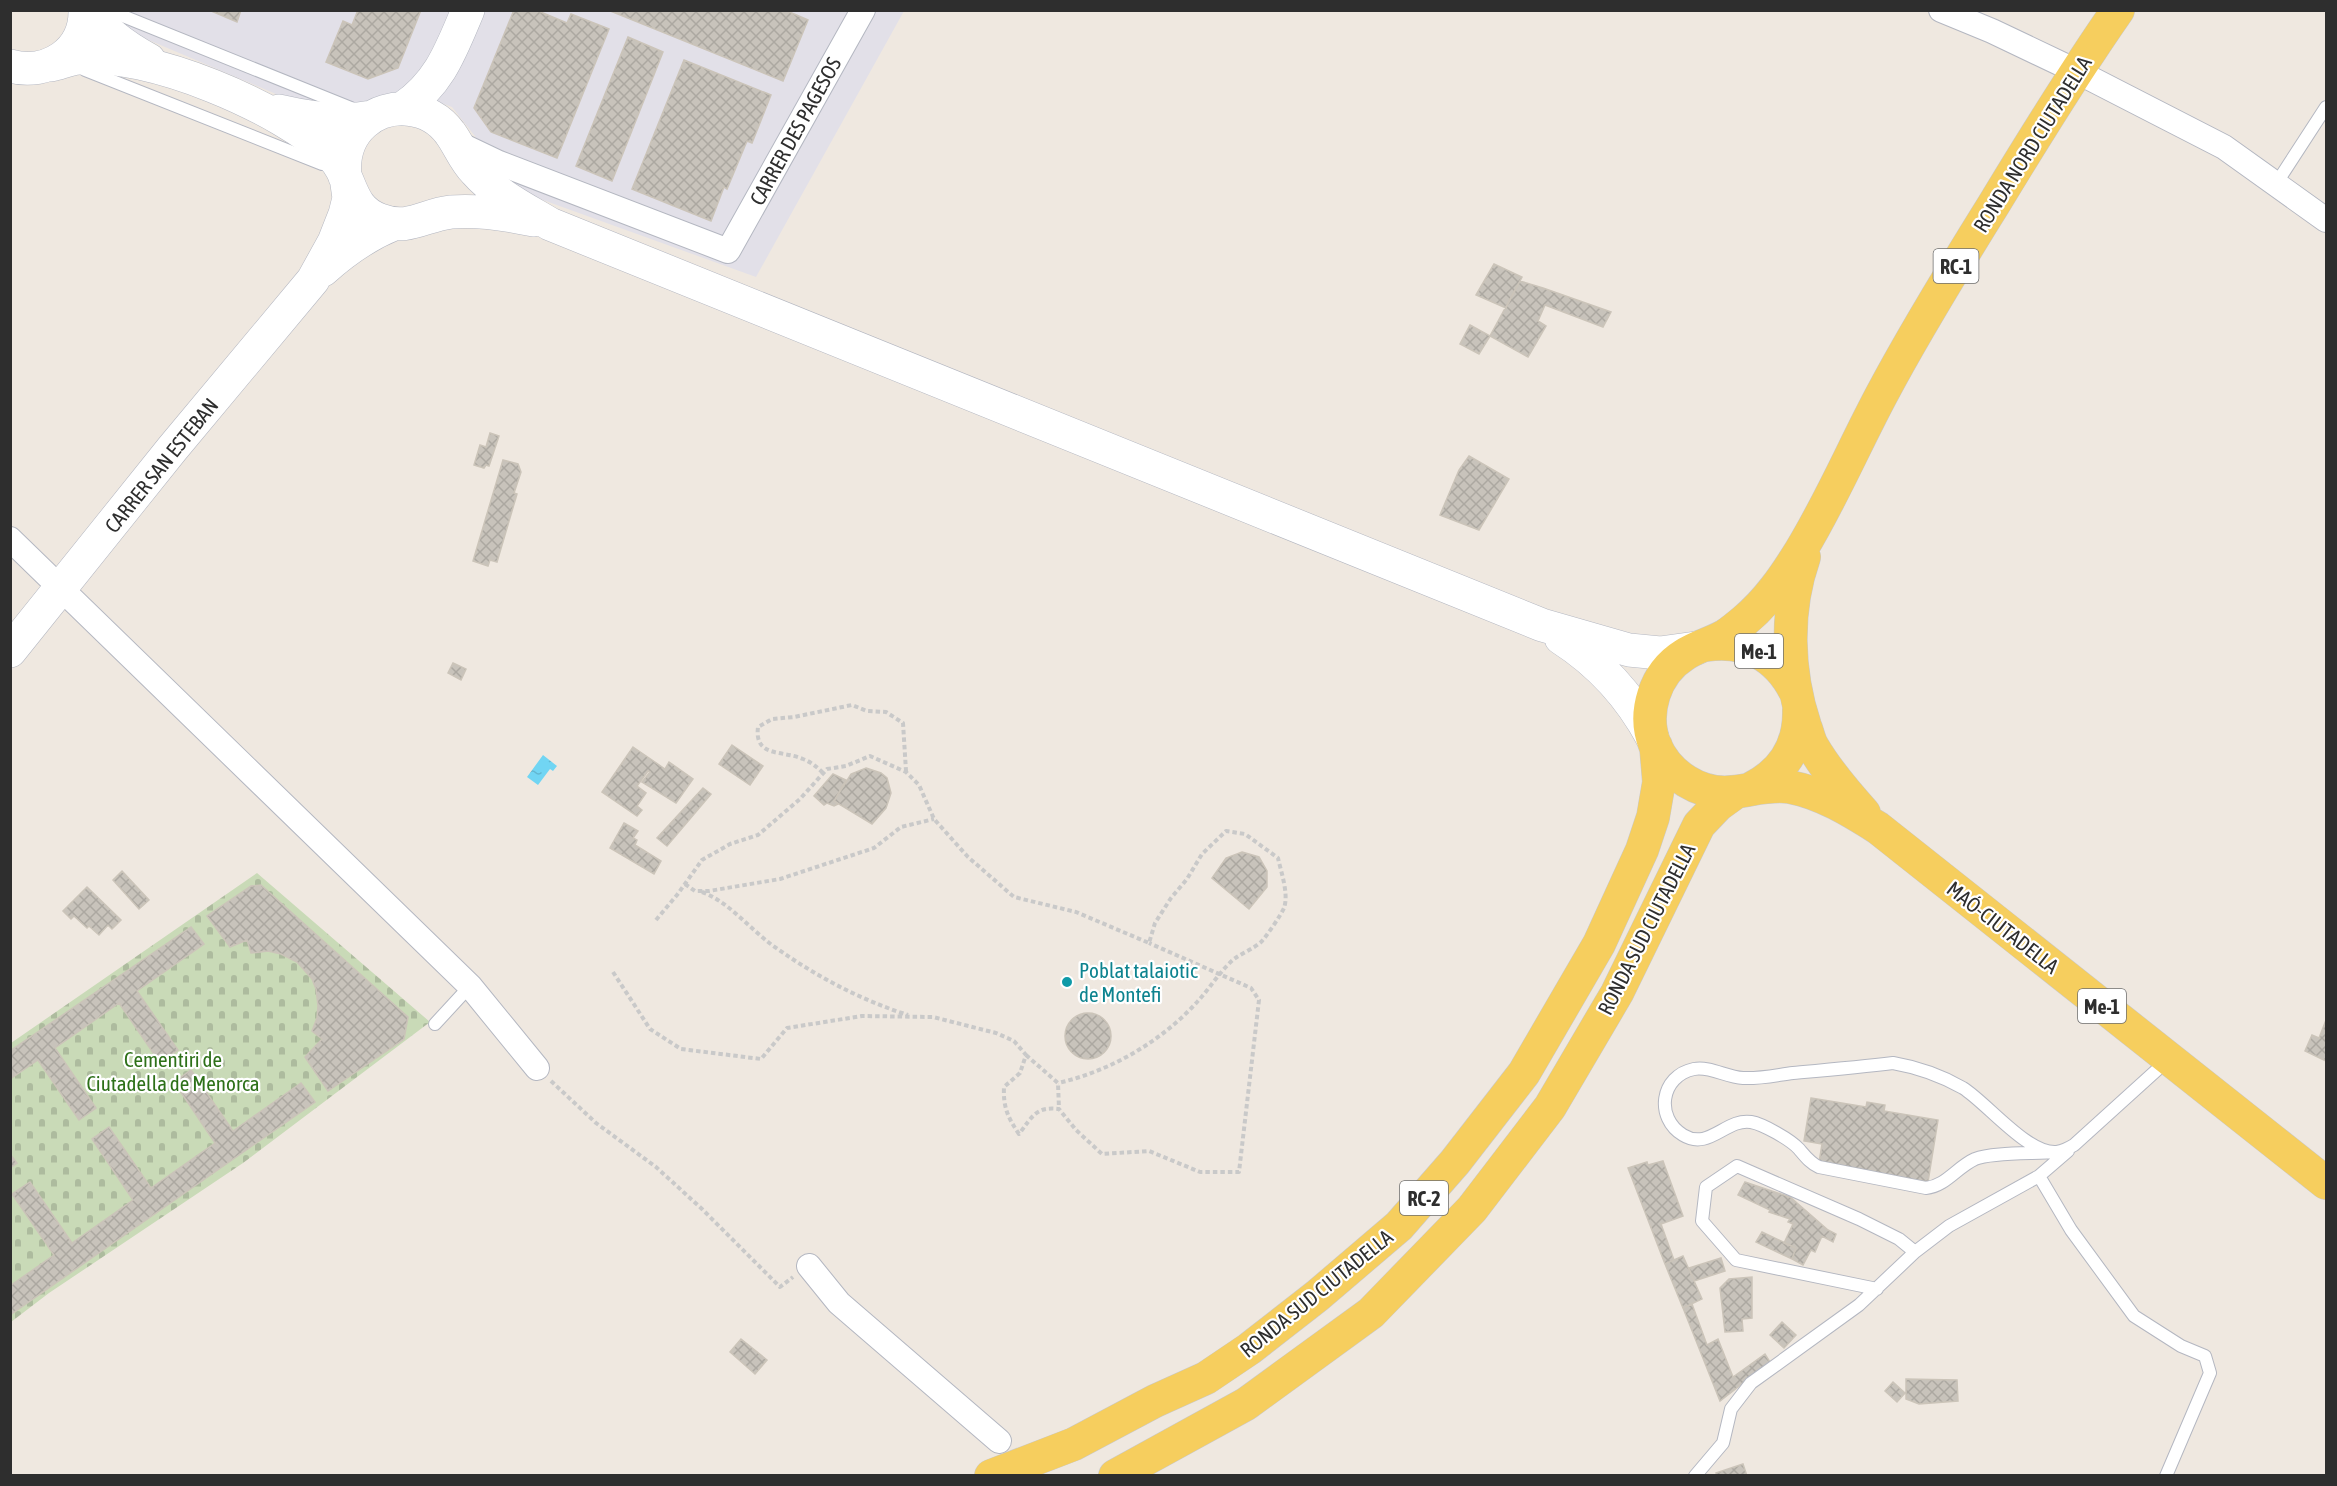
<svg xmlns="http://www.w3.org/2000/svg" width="2337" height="1486" font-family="'Asap Condensed',sans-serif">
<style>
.industrial{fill:#e2e0e8}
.cemetery{fill:url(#cemetery-stones)}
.water{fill:url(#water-ripples)}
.building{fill:url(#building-cross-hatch);stroke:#cbc4b9;stroke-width:1.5}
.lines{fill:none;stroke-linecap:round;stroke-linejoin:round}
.lane-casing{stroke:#b4b7c1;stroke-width:14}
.street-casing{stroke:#b4b7c1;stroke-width:26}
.secondary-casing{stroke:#b4b7c1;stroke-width:34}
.primary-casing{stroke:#c9c9c9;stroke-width:34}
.path{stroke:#c9c9c9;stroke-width:4;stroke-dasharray:4.5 3;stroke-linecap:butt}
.lane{stroke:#fff;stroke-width:12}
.street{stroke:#fff;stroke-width:24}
.secondary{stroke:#fff;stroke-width:33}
.primary{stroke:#f6ce5e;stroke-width:33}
.culture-dot{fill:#0f9aa8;stroke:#fff;stroke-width:2}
.labels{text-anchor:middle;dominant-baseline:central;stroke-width:4.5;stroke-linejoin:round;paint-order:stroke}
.shield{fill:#fff;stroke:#6d6d6d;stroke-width:1.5}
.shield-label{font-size:20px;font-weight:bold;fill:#2e2e2e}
.street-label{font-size:21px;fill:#2e2e2e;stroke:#fff}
.culture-label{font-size:21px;fill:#0d838f;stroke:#fff;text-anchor:start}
.park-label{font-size:21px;fill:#2d7019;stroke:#fff}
</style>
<defs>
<pattern id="cemetery-stones" width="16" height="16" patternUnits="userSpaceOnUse" patternTransform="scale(1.5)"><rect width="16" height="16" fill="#c9dab7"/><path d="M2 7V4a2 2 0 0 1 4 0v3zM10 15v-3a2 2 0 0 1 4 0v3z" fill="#adbb9e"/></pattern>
<pattern id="water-ripples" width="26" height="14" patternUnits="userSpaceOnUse" patternTransform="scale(1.5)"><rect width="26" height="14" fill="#71d5f3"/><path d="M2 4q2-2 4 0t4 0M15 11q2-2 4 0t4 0" fill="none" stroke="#62b7d1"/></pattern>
<pattern id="building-cross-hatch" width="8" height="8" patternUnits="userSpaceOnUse" patternTransform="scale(1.5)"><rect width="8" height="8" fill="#c8c3bb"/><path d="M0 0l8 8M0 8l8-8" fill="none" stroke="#aca8a1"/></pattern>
</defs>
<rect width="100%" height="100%" fill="#efe8e0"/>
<path class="industrial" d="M107,11H904L756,277L518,191L452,107L406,90L362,105H302L132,33Z"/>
<path class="cemetery" d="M257,873L430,1022L243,1163L49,1293L11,1322V1043Z"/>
<path class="water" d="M543,755L557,766L553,771L550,769L538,785L527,777Z"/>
<path class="building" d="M209,10H241L237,22Z
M358,10H421L398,68L368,79L326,62L343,21L352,25Z
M514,10H536L567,23L571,14L609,29L557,158L491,132L474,108Z
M608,10H785L808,20L783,81Z
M628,37L663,52L612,181L576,166Z
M684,60L771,95L752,143L747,141L727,189L724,187L711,221L632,189Z
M1494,264L1522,277L1506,308L1476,295Z
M1520,281L1543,288L1611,312L1603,327L1545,305L1538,321L1546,326L1528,357L1490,336Z
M1470,325L1490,336L1479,354L1460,344Z
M490,433L499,436L489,466L486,465L484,468L474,465L480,445L486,447Z
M1469,456L1509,479L1479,530L1440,515L1459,470Z
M503,460L518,464L521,472L514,493L517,494L497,562L490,560L488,566L473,561Z
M453,663L466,669L461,680L448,673Z
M732,745L763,766L750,785L719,764Z
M633,747L665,769L669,762L693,779L676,803L642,782L650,772L648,771L637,786L646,793L637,806L642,810L637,816L602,792Z
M866,768L881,773L887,778L891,793L886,808L872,824L834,801L851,774Z
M833,774L846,780L834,801L838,804L834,806L827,803L824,805L814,796Z
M703,788L711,794L667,846L657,838Z
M624,823L638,831L633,838L637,840L635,845L661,861L654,874L610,848Z
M1242,852L1259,857L1267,871V887L1249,909L1212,878L1226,858Z
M122,871L149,900L139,909L113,880Z
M261,885L408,1017L404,1039L328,1091L305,1057L322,1039L312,1031L317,1018L318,1006L316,989L312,979L297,962L281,954L268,951L251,953L247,940L230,947L207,916L251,886Z
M87,887L121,920L112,929L108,925L99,935L89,926L87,928L74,916L71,919L63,911Z
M191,927L204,944L137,991L178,1050L160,1063L119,1003L55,1048L96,1108L79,1120L38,1060L10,1079V1051Z
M1065 1036a23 23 0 1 1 46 0a23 23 0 1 1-46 0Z
M2326,1020V1061L2305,1051L2312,1035L2319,1038Z
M191,1070L233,1131L301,1083L315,1102L10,1315V1286L54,1255L12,1194L30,1182L72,1243L133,1200L92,1139L109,1127L151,1188L215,1143L174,1082Z
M1811,1098L1866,1107L1867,1102L1885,1105L1884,1111L1938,1120L1928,1182L1819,1163L1822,1144L1804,1141Z
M10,1154L17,1163L10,1168Z
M1663,1161L1683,1216L1661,1224L1674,1260L1665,1264L1628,1168L1647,1162L1648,1165Z
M1745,1182L1790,1197L1828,1230L1836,1234L1833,1242L1822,1236L1815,1252L1811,1250L1803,1265L1792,1259L1796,1248L1784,1243L1793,1224L1788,1222L1790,1219L1769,1212L1770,1210L1738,1195Z
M1762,1232L1796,1248L1792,1259L1756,1242Z
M1683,1256L1702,1299L1683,1308L1665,1264Z
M1721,1258L1725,1271L1694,1281L1689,1268Z
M1752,1277V1318L1742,1319L1743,1331L1725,1332L1720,1288L1729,1279Z
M1692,1304L1707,1345L1718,1339L1733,1377L1765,1354L1770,1362L1720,1401L1683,1308Z
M1782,1322L1796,1335L1784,1348L1770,1335Z
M741,1339L767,1360L755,1374L730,1352Z
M1906,1379L1957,1380L1958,1401L1919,1404L1906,1399Z
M1893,1382L1905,1393L1897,1402L1885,1391Z
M1743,1464L1747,1476H1717L1716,1473Z"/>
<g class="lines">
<defs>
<path id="lane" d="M108,10L351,108
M85,70L322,164
M2276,184L2326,107
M435,1024L470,986
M2068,1151L2039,1176L2071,1230L2134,1316L2181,1346L2205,1356L2210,1373L2166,1476
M2056,1152C2034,1154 1993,1152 1975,1159C1957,1167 1946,1186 1926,1188L1819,1167C1810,1163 1805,1156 1799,1149C1791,1140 1763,1124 1751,1122C1726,1118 1709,1151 1683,1135C1655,1118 1660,1076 1694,1069C1710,1066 1726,1077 1743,1078C1759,1079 1777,1075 1793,1073C1826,1070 1860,1067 1893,1063C1916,1067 1942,1076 1963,1088C1987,1103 2028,1155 2057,1152C2063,1151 2069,1148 2074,1145L2169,1059
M1877,1289L1736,1260L1702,1221L1706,1187L1737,1166L1859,1219L1899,1239L1915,1252
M1695,1476L1723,1443L1731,1409L1751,1383L1859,1305L1915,1252L1949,1226L2039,1176"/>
<path id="street" d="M1941,10L1992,31L2076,71L2224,147L2326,220
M455,142L499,163L728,251L863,10
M10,539L470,986L537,1068
M809,1266L839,1303L999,1441"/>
<path id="secondary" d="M90,10C103,32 127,48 149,60
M51,65C60,63 69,59 78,58C147,50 284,108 333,157C353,177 347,208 380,220C409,231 424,215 451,212C478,210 506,214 533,220
M10,66C48,76 86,52 85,10
M403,108C440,83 451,50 468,10
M279,111C309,118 341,123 372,117
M345,177C343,157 348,137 364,123C389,101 430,105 450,133C459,145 464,160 475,171C495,194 525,209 550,224L1542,625L1629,650L1660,653L1696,648
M323,270C343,252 369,234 394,224
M1561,638C1600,663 1630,696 1652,737
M10,651L172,449L313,280L334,242L345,214L349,198L347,184"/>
<path id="primary" d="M2118,10C2074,73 2034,138 1994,204C1956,265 1917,328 1883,392C1855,444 1832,499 1801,550C1785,576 1768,601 1744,621C1738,626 1732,631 1726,635C1713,643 1697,646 1684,655C1655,673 1642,713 1655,745C1668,775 1700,796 1733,792C1752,790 1770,784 1790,787C1822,793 1851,811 1878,828L2326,1183
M1804,557C1785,611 1787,672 1805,726C1808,733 1809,741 1813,747C1827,771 1846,793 1864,813
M1706,645C1745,639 1777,655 1795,691
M1750,789C1783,773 1800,747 1799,710
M991,1476L1074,1444L1155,1401L1206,1378L1249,1349L1317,1296L1399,1226L1455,1162L1524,1073L1599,944L1642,850L1653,817L1659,782L1656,746
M1115,1476L1246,1404L1371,1313L1472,1209L1550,1107L1617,993L1699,825L1718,805L1736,792"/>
</defs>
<use href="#lane" class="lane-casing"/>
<use href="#street" class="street-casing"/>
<use href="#secondary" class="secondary-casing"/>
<use href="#primary" class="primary-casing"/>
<path class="path" d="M823,773C817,767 811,762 803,759C783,750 754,758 758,727L772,719L794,717L852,705L867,711L886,712L903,723L906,771
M685,884L695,891H709L780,879L874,848L901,827L934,819
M702,892C729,902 749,928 772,945C814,975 858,999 908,1015
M656,920L677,895L702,860L730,844L758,835L800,799L827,769L846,766L870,756L906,772L919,785L934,819L968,857L1014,897L1076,912L1149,943L1155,923L1171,898L1187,879L1202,854L1226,831L1245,834L1278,858C1281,872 1289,894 1284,908C1281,915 1266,937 1261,942C1253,949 1242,953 1234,959C1220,971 1210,988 1198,1001C1162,1041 1111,1071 1058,1083
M613,972L650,1029L681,1049L761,1059L787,1028L862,1016L933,1017L996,1033L1014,1041L1026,1055L1020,1073L1004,1087C1003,1107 1008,1118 1019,1134C1032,1117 1036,1106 1059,1109L1076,1130L1102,1154L1149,1151L1200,1172H1239L1259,1000L1251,988L1149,943
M1026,1055L1058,1083L1059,1109
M551,1081L596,1123L656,1167L702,1209L780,1287L793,1277"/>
<use href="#lane" class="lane"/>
<use href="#street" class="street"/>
<use href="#secondary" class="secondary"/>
<use href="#primary" class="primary"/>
</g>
<circle class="culture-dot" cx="1067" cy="982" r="6"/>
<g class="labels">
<g class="shield">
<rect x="1933.5" y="249" width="45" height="34" rx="4.5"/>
<rect x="1735" y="634" width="48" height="34" rx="4.5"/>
<rect x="2078" y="989" width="48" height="34" rx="4.5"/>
<rect x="1400" y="1181" width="48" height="34" rx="4.5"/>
</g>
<g class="shield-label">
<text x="1956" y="266">RC-1</text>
<text x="1759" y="651">Me-1</text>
<text x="2102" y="1006">Me-1</text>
<text x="1424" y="1198">RC-2</text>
</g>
<g class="street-label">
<text transform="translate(795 131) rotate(-61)">CARRER DES PAGESOS</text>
<text transform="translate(2032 144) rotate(-58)">RONDA NORD CIUTADELLA</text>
<text transform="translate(161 465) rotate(-51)">CARRER SAN ESTEBAN</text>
<text transform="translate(2003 927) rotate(38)">MAÓ-CIUTADELLA</text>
<text transform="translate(1646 929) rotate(-63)">RONDA SUD CIUTADELLA</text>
<text transform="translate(1316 1293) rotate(-39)">RONDA SUD CIUTADELLA</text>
</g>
<g class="culture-label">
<text x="1079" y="970">Poblat talaiotic<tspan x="1079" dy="24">de Montefi</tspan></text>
</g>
<g class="park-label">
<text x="173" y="1059">Cementiri de<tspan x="173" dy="24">Ciutadella de Menorca</tspan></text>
</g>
</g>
<rect width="2337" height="1486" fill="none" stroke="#2e2e2e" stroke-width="24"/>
</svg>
